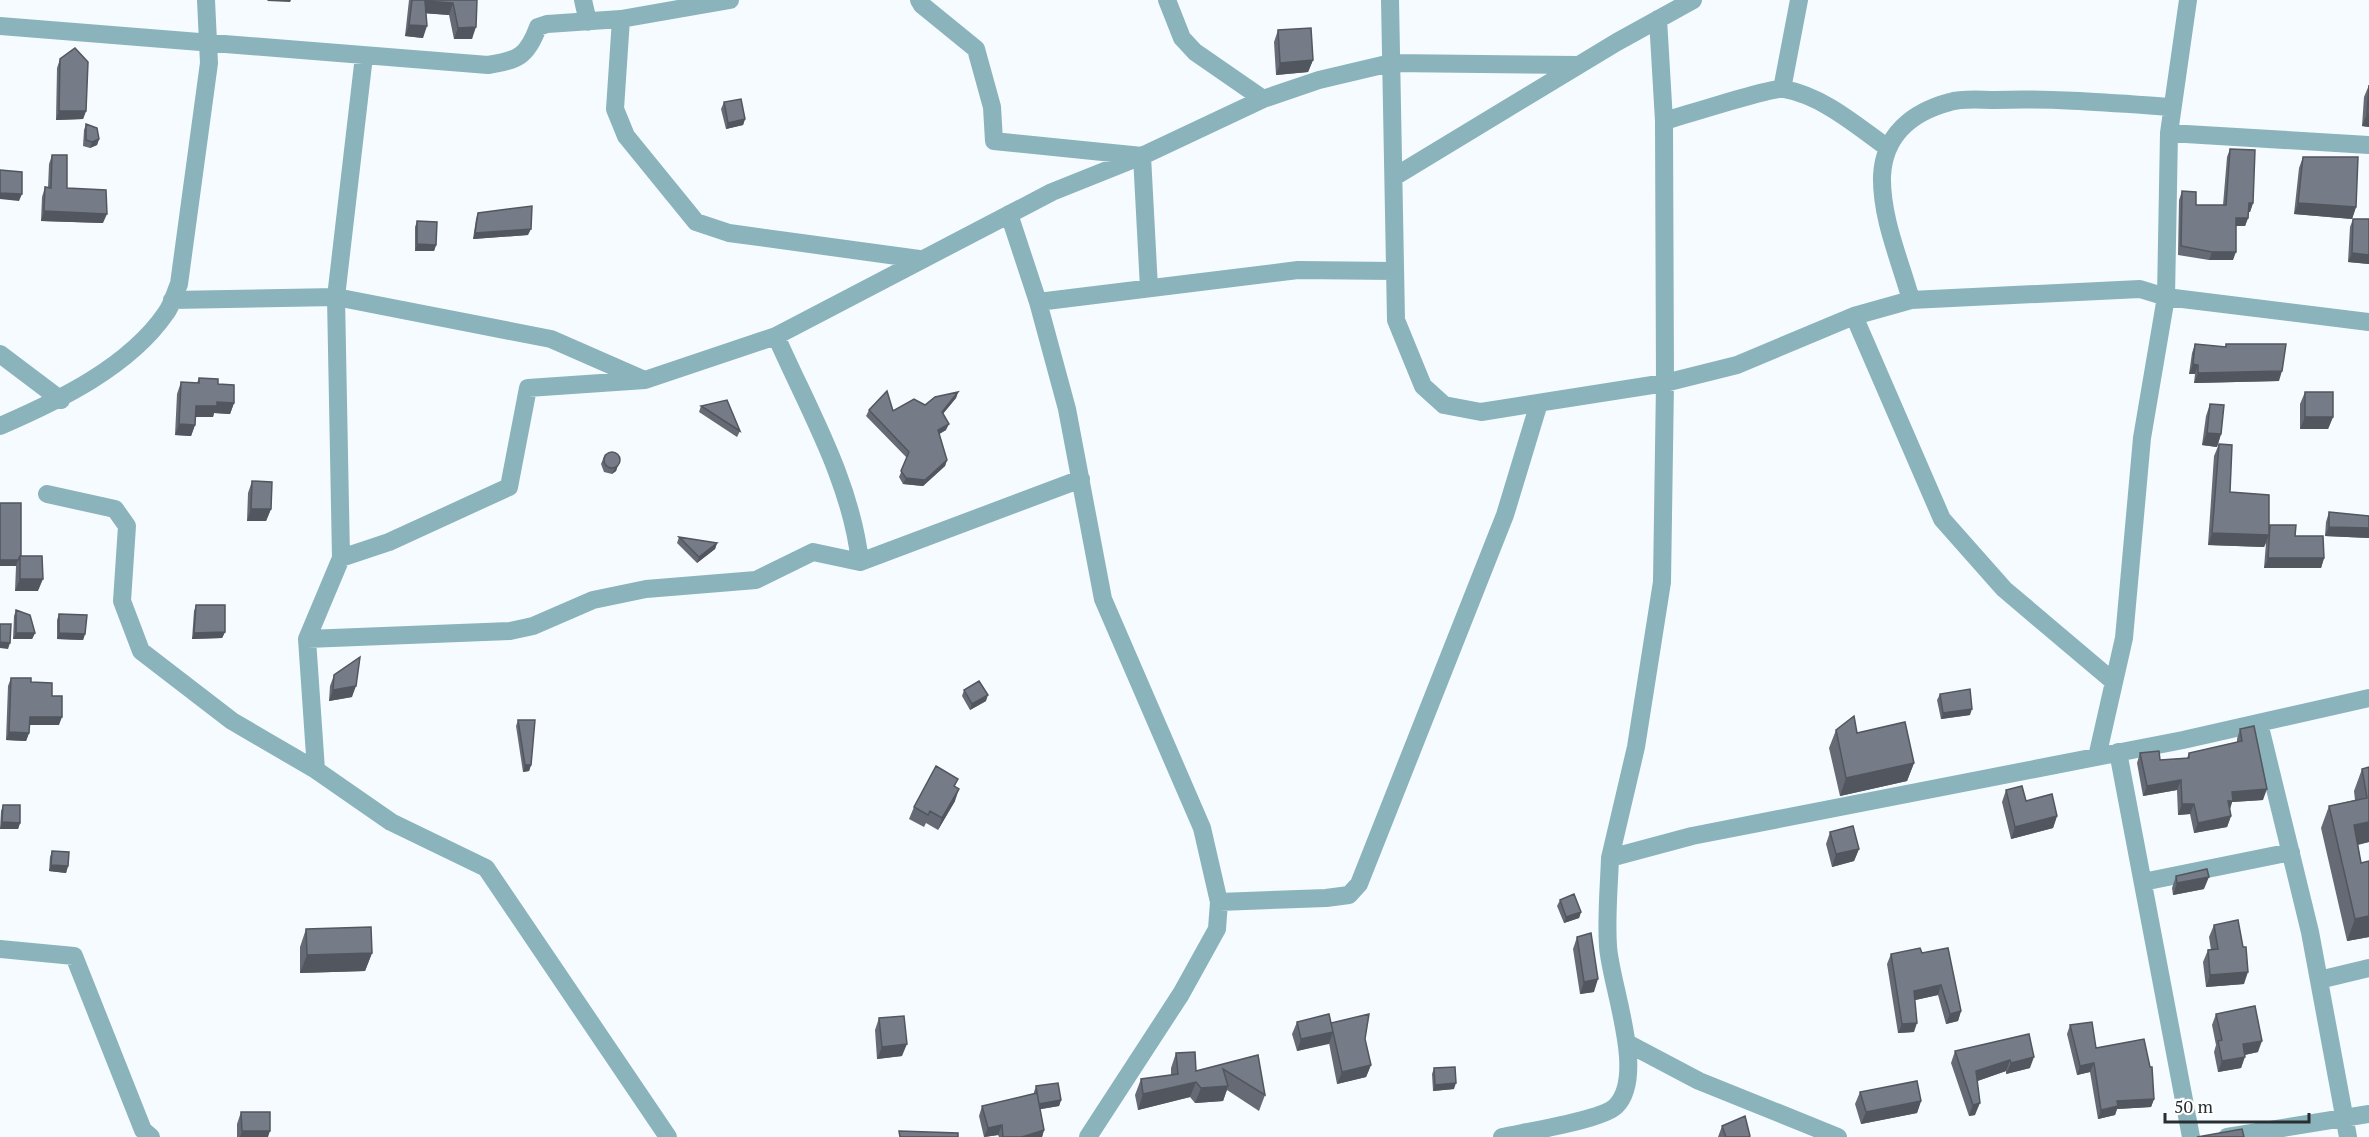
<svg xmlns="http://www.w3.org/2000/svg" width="2369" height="1137" font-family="'PT Serif',serif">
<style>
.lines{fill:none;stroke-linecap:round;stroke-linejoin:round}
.street{stroke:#8ab3bb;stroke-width:18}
.wall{fill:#656a74}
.shaded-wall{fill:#52565e}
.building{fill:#757b87;stroke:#52565e;stroke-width:1.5}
</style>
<rect width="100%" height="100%" fill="#f5fbff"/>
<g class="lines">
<path class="street" d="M583,0L588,22
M919,0L922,5L976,49L992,107L994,141L1142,156L1149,288
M1167,0L1182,38L1195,52L1263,99L1319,80L1391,63L1578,65
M1390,0L1396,320L1423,386L1444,405L1481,412L1665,383L1737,365L1854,316L1911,300L2140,289L2166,297L2369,322
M621,19L615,109L626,136L696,222L729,233L919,259
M0,26L488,65C518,60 527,57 538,27L547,24L621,19L730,0
M364,56L336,297L341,558L307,639L316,770L391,822L486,868L668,1137
M1782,89L1799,0
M1664,121C1683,116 1771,87 1784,89C1823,96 1857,126 1888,148
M2169,133L2369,145
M1394,177L1617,42L1693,0
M1009,214L1038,302L1067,409L1103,599L1202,828L1219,902L1217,929L1181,994L1088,1137
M172,300L336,297L551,339L640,378
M1911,300C1900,260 1881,218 1882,176C1884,135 1912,112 1950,102C1963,98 1981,100 1995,100C2054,98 2113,103 2172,107
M1038,302L1298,270L1395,271
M1854,316L1942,519L2004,589L2114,682
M776,336C808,409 851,481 860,562
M0,354L61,400
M0,426C58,401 129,367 166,313C172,305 175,293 179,284L209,63L206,0
M47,494L115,509L127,526L122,601L141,651L232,721L316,770
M341,558L389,542L509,487L528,388L645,380L776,336L1052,192L1142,156L1263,99
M307,639L510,631L533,626L593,600L646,589L756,580L813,552L860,562L1081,479
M2259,723L2310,932L2348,1137
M2118,752L2191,1137
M2097,757L2124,638L2142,438L2166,297L2169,133L2188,0
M1610,858L1636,747L1662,582L1665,383L1664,121L1658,19
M2143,882L2291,852
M1219,902L1326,898L1349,895L1359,884L1505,515L1539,403
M0,949L74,956L143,1130L151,1137
M2319,980L2369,968
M1627,1043L1699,1081L1838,1137
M1502,1137C1524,1132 1603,1120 1616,1106C1647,1075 1610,984 1608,946C1606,917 1609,887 1610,858L1692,836L2183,740L2369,698
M2227,1137L2369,1114"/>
</g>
<path class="wall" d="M409,0H477L472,39H454L449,15L426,13L423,38L405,36Z
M1278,30L1313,60L1308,72L1276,75L1274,42Z
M60,59L86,111L83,119L56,120L57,68Z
M2369,85V127L2362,126L2364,97Z
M724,102L745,119L743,125L726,129L721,109Z
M86,124L99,139L97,145L90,148L83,146L84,130Z
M2230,149L2253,203L2250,212H2249L2248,218L2245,226H2236L2233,260H2209L2178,255L2179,200L2182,191L2196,205H2223L2227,157Z
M52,155L67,188L103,223L41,221L42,197L45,187L48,188L49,164Z
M2303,157L2356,207L2352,219L2294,214L2299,168Z
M478,213L528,235L473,239L476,219Z
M2353,219H2369V264L2348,262L2350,227Z
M417,221L436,245L434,251H415V227Z
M2195,344L2225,347L2226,344L2279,381L2194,383L2195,374H2189L2192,353Z
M199,378L218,384L234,403L230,414L214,413L213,417H195V425L191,436L175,435L177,394L181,382L197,383Z
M958,392L956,398L943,414L946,430L939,434L947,460L945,466L923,486L903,484L899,477L907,458L866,416L869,410L893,411L925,405Z
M2305,392L2333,417L2328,429H2300V404Z
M2210,404L2221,434L2217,447L2202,445L2206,416Z
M701,406L740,431L737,437L699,412Z
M2219,444L2230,492L2269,528L2270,525L2295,536L2324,558L2321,568H2264L2266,543L2264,547L2208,545L2214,456Z
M605,454L618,465L616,471L612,474L604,472L601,464Z
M252,481L271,509L266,521H247L248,493Z
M0,503L21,556L38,591H15L16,566H0Z
M2329,512L2369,516V538L2325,536L2326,522Z
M679,537L717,543L715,549L697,563L677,543Z
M196,605L225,632L222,638L192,639L194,611Z
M16,610L35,633L32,639H13L14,616Z
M59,614L85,634L83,640L57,639V620Z
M334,675L352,697L329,701L330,686Z
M11,678L31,682L52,696L59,725H29V733L26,741L6,740L8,686Z
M964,690L986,701L970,710L962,696Z
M1940,694L1970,715L1941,719L1937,700Z
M518,720L531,765L529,771L523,772L516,726Z
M2240,729L2263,800L2232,802L2230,810L2231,816L2227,827L2194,833L2190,814L2178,815L2177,790L2143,796L2137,763L2140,753L2160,760L2187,758L2189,753L2237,742V739Z
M1836,730L1857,733L1914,763L1907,781L1840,796L1829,748Z
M2369,767V842L2358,845L2361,863L2369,937L2347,941L2321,828L2329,806L2355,800L2354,791L2362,769Z
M958,779L955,786V801L938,830L926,823L924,827L909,819L914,807Z
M2006,790L2057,816L2053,828L2011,839L2002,802Z
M3,805L20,823L18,829H0L1,811Z
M1830,832L1859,849L1854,861L1832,867L1826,844Z
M52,851L68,866L66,873L49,871L50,857Z
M2176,876L2204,889L2173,895L2172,888Z
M1560,900L1581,912L1579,918L1564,923L1557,906Z
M2214,925L2244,984L2206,987L2203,962L2208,950H2211L2209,937Z
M306,929L372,953L365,971L300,973V947Z
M1577,937L1594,992L1580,994L1573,949Z
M1922,953L1961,1011L1958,1021L1946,1024L1938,995L1915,1000L1914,1032L1898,1033L1887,964L1891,954Z
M2216,1014L2258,1052L2245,1055L2241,1068L2218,1072L2214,1052L2216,1045L2212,1025Z
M879,1018L902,1056L877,1059L875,1030Z
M1297,1022L1331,1023L1365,1039L1371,1065L1366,1077L1337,1084L1329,1043L1297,1051L1292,1034Z
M2070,1025L2154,1099L2151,1107L2117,1109L2115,1115L2098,1119L2090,1072L2077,1075L2067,1034Z
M2029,1034L2030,1068L2006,1074V1071L1977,1081L1975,1115L1969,1116L1951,1063L1955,1051Z
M1176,1053L1196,1071L1258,1055L1265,1095L1259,1111L1227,1090L1223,1101L1195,1103L1190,1097L1138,1110L1135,1095L1141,1079L1171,1075V1068Z
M1434,1068L1454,1089L1433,1091L1432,1074Z
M1036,1086L1061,1100L1059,1106L1040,1109L1044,1130L1042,1137H999L998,1135L984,1137L979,1116L982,1106L1034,1094V1092Z
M1860,1092L1921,1101L1917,1113L1861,1124L1855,1104Z
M241,1112L268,1137H237V1124Z
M1722,1126L1750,1136V1137H1718Z"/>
<path class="shaded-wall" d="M268,0H291L290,2L267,1Z
M425,1L453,3L449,15L420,13Z
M409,25L427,26L423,38L405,36Z
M476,27L472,39H454L458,28Z
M1313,60L1308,72L1276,75L1280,63Z
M59,111H86L83,119L56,120Z
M2367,114H2369V127L2362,126Z
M745,119L743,125L726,129L728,123Z
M99,139L97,145L90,148L92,142Z
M0,193L22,194L19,201L0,199Z
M2249,203H2253L2250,212H2246Z
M2298,203L2356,207L2352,219L2294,214Z
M44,211L107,214L103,223L41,221Z
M2236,218H2248L2245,226H2233Z
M531,229L528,235L473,239L475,233Z
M417,244L436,245L434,251H415Z
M2212,252H2236L2233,260H2209Z
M2352,253L2369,255V264L2348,262Z
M2193,364L2198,365L2195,374H2189Z
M2282,371L2279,381L2194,383L2198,373Z
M958,392L956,398L939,418L942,412Z
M217,402L234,403L230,414L214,413L213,417H192L196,406Z
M2305,417H2333L2328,429H2300Z
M179,424L195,425L191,436L175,435Z
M949,424L946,430L936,436L938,430Z
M2207,433L2221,434L2217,447L2202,445Z
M947,460L945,466L923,486L903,484L906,478Z
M618,465L616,471L612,474L615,468Z
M251,509H271L266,521H247Z
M2329,527L2369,528V538L2325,536Z
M2212,533L2269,535L2264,547L2208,545Z
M717,543L715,549L697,563L699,557Z
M2268,558H2324L2321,568H2264Z
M0,560H18L16,566H0Z
M20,579H43L38,591H15Z
M225,632L222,638L192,639L194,633Z
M16,633H35L32,639H13Z
M59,633L85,634L83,640L57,639Z
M0,642L10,643L8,649L0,648Z
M356,686L352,697L329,701L333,690Z
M988,695L986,701L970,710L972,704Z
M1972,709L1970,715L1941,719L1943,713Z
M30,717H62L59,725H27Z
M9,732L29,733L26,741L6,740Z
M1914,763L1907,781L1840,796L1846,778Z
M525,765H531L529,771L523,772Z
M2181,780L2177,790L2143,796L2147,786Z
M959,789L955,801L938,830L942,818Z
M2267,789L2263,800L2232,802L2229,811L2224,812L2232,792Z
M2182,804H2194L2190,814L2178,815Z
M2057,816L2053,828L2011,839L2015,827Z
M2231,816L2227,827L2194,833L2198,823Z
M2,822L20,823L18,829H0Z
M2369,822V842L2346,847L2354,825Z
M1859,849L1854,861L1832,867L1836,854Z
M51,865L68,866L66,873L49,871Z
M2209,877L2204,889L2173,895L2177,883Z
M1581,912L1579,918L1564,923L1566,917Z
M2369,916V937L2347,941L2355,919Z
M372,953L365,971L300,973L307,955Z
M2248,972L2244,984L2206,987L2210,975Z
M1598,979L1594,992L1580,994L1584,982Z
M1941,985L1938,995L1911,1001L1914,991Z
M1961,1011L1958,1021L1946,1024L1950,1014Z
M1917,1023L1914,1032L1898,1033L1902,1024Z
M1333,1032L1329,1044L1297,1051L1301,1039Z
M2262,1041L2258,1052L2239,1056L2243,1044Z
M907,1044L902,1056L877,1059L882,1047Z
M2034,1057L2030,1068L2006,1074L2011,1063Z
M2245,1057L2241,1068L2218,1072L2222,1061Z
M2010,1060L2006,1071L1972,1083L1976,1071Z
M2094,1063L2090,1072L2077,1075L2080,1066Z
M1371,1065L1366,1077L1337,1084L1342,1072Z
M1196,1082L1190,1097L1138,1110L1143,1094Z
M1456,1083L1454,1089L1433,1091L1435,1085Z
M1228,1086L1223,1101L1195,1103L1201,1088Z
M2154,1099L2151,1107L2117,1109L2115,1115L2098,1119L2101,1110L2117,1101Z
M1061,1100L1059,1106L1036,1110L1038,1104Z
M1921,1101L1917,1113L1861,1124L1866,1112Z
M1980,1103L1975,1115L1969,1116L1973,1105Z
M1002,1125L998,1135L984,1137L988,1128Z
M1044,1130L1042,1137H1022Z
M242,1131H270L268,1137H240Z"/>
<path class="building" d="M412,0H477L476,27L458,28L453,3L425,1L427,26L409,25Z
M1311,28L1313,60L1280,63L1278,30Z
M75,48L88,62L86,111H59L60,59Z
M2369,85V114H2367Z
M741,99L745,119L728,123L724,102Z
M86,124L97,128L99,139L92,142L86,140Z
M2230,149L2255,150L2253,203H2249L2248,218H2236V252H2212L2181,246L2182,191L2196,192V205H2226Z
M52,155H67V188L106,190L107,214L44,211L45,187L51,188Z
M2303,157H2358L2356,207L2298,203Z
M0,170L22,172V194L0,193Z
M532,206L531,229L475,233L478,213Z
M2353,219H2369V255L2352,253Z
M417,221L437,222L436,245L417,244Z
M2195,344L2226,347V344H2286L2282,371L2198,373V365L2193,364Z
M199,378L218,379V384L234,385V403L217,402V406H196L195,425L179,424L181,382L199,383Z
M887,391L893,411L914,399L925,405L935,397L958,392L942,412L949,424L938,430L947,460L925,480L906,478L901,471L909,452L869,410Z
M2305,392H2333V417H2305Z
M727,400L740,431L701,406Z
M2210,404L2224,405L2221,434L2207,433Z
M2219,444L2232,445L2230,492L2269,495V535L2212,533Z
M604 460a8 8 0 1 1 16 0a8 8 0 1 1-16 0Z
M252,481L272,482L271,509H251Z
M0,503H21V556H20L18,560H0Z
M2329,512L2369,516V528L2329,527Z
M2270,525H2296L2295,536H2323L2324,558H2268Z
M679,537L717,543L699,557Z
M20,556H42L43,579H20Z
M196,605H225V632L194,633Z
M16,610L30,615L35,633H16Z
M59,614L87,615L85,634L59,633Z
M0,624H11L10,643L0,642Z
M360,657L356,686L333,690L334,675Z
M11,678H31V682L52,683V696H62V717H30L29,733L9,732Z
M979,681L988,695L972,704L964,690Z
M1970,689L1972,709L1943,713L1940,694Z
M1854,716L1857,733L1905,722L1914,763L1846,778L1836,730Z
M518,720H535L531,765H525Z
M2254,726L2267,789L2232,792L2233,801H2228L2231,816L2198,823L2194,804H2182L2181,780L2147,786L2140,753L2159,751L2160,760L2189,758V753L2242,741L2240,729Z
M936,766L958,779L954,786L959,789L942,818L930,811L928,815L914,807Z
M2369,767V822L2354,825L2361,863L2369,861V916L2355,919L2329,806L2367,798L2362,769Z
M2022,786L2026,801L2052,794L2057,816L2015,827L2006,790Z
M3,805H20V823L2,822Z
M1853,826L1859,849L1836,854L1830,832Z
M52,851L69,852L68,866L51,865Z
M2207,869L2209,877L2177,883L2176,876Z
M1574,894L1581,912L1566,917L1560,900Z
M2238,920L2243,947H2246L2248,972L2210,975L2208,950L2218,949L2214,925Z
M371,927L372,953L307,955L306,929Z
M1591,933L1598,979L1584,982L1577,937Z
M1920,948L1922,953L1948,948L1961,1011L1950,1014L1941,985L1914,991L1917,1023L1902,1024L1891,954Z
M2255,1006L2262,1041L2243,1044L2245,1057L2222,1061L2218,1041L2222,1040L2216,1014Z
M1329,1014L1333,1032L1301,1039L1297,1022Z
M1369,1014L1365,1039L1371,1065L1342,1072L1331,1023Z
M904,1016L907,1044L882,1047L879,1018Z
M2092,1022L2096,1048L2144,1039L2150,1067H2152L2154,1099L2117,1101L2118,1106L2101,1110L2094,1063L2080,1066L2070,1025Z
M2029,1034L2034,1057L2011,1063L2010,1060L1976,1071L1980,1103L1973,1105L1955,1051Z
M1195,1052L1196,1071L1258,1055L1265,1095L1223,1069L1228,1086L1201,1088L1196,1082L1143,1094L1141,1079L1178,1074L1176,1053Z
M1455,1067L1456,1083L1435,1085L1434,1068Z
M1917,1081L1921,1101L1866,1112L1860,1092Z
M1058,1083L1061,1100L1039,1104L1036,1086Z
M1037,1093L1044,1130L1022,1137H1003L1002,1125L988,1128L982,1106Z
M241,1112H270V1131H242Z
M1745,1116L1750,1136L1748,1137H1726L1722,1126Z
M2242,1129L2244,1137H2197Z
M899,1131L958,1133V1137H900Z"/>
<path d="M2165 1113v9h144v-9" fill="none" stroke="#282e31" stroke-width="3"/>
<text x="2174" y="1113" font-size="18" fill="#282e31" stroke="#ffffff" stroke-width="4.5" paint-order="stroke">50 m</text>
</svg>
